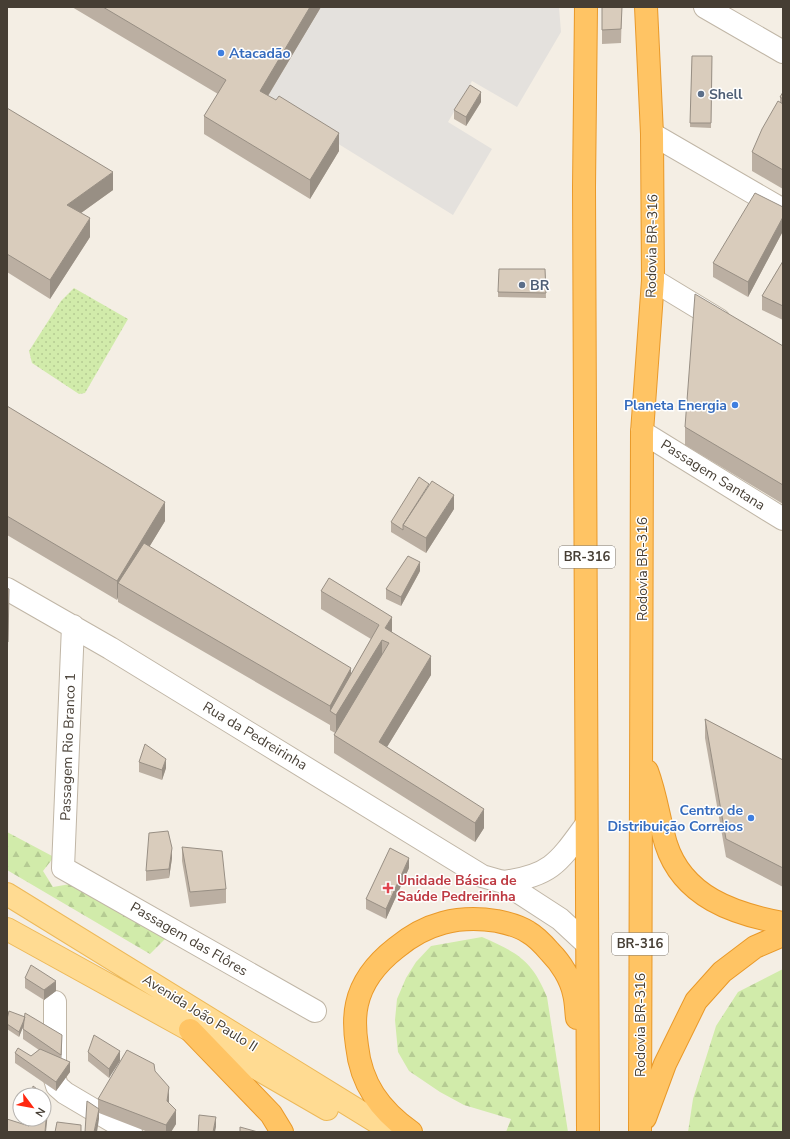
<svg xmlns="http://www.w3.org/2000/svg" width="790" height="1139" font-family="'Nunito Sans',sans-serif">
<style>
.grass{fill:url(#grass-dots)}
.forest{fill:url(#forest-firs)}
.parking{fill:#e4e1dd}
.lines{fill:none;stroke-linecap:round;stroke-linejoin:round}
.minor-casing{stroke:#c0b6a6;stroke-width:24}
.major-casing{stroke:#edb959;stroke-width:24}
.highway-casing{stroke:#e99929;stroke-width:24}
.minor{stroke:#fff;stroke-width:22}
.major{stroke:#ffdb92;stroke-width:22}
.highway{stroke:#ffc464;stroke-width:22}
.wall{fill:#bbafa2}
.shaded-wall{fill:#988f84}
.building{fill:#d9ccbc;stroke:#988f84}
.shop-dot{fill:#3f7fe0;stroke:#fff;stroke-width:1.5}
.service-dot{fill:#5c6f8a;stroke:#fff;stroke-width:1.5}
.health-dot{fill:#e0444e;stroke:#fff;stroke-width:1.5}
.labels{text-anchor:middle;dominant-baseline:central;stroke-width:3;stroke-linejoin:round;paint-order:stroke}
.shield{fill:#fff;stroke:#7e7871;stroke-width:1}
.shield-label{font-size:13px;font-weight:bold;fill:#463e34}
.shop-label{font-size:14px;font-weight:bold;fill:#366cbe;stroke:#fff;text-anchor:end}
.service-label{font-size:14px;font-weight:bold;fill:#4e5e75;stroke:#fff;text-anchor:start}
.street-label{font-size:14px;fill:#463e34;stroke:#fff}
.health-label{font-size:14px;font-weight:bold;fill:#be3a42;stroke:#fff;text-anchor:start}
</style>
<defs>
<pattern id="grass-dots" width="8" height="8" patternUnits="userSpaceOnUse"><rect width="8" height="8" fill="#d1ebaa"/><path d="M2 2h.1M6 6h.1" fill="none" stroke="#b5cb93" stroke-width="1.8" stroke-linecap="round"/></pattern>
<pattern id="forest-firs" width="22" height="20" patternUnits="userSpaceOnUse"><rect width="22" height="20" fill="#d1ebaa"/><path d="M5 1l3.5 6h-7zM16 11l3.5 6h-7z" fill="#b5cb93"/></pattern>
</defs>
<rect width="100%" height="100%" fill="#f4eee4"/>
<path class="grass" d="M74,288L128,319L85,393L79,394L32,363L29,351L61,301Z"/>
<path class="forest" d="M7,832L54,857L43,871L53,887L76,883L166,938L150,954L7,870Z
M482,937C518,953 532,960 547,997L568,1132H506L511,1119L464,1105L440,1092L409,1071L398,1052L395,1020L397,999L406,978L416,962L431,946Z
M783,969V1132H688L693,1099L716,1026L738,992Z"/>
<path class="parking" d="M321,7H559L561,32L517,107L472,81L448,122L492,149L453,215L266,99Z"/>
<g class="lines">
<defs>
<path id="minor" d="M705,7L783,52
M652,134L783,210
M653,280L719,320
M642,432L783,519
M7,589L110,648L482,876L503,882L560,919L587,944
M73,626L63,868L315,1011
M503,882C551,876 559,862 586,825
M55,1002V1079L57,1086L65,1093L131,1132"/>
<path id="major" d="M7,894L393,1132
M7,929L190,1030L327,1109"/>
<path id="highway" d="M586,7L584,187L588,1132
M647,771C656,795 659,820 666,844C683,897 734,914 783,923
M190,1030L271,1114L282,1132
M645,1118L665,1064L696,1001L722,972L755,947L783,935
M411,1132C380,1110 361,1084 357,1046C355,1033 354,1017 357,1004C362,981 378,962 396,948C426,923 458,915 497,921C507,923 519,926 528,932C537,937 544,945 550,952C561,963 571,979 574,994C576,1001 576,1010 577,1018
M640,1132L642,432L653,280L652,134L646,7"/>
</defs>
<use href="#minor" class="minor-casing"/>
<use href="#major" class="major-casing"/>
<use href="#highway" class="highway-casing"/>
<use href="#minor" class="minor"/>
<use href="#major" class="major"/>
<use href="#highway" class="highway"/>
</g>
<path class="wall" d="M72,7H321L268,96L339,151L310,199L204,134V116L218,94Z
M602,7H622L621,43L602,44Z
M692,56H712L711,128L690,127Z
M783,92V189L752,171V152L780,103V97Z
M481,102L466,126L454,119V110Z
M7,108L113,190L81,213L90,237L50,299L7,272Z
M783,217V231L748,297L713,277V263Z
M783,261V320L762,310V296Z
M545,269L546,298L498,297V292Z
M783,346V504L685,445V427Z
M7,406L165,521L149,547L351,674L371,639L321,609V591L392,633L431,675L387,747L484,828L475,842L334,753V735L335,733L330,730V725L118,602V597L117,600L7,535Z
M454,509L426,553L391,532V522Z
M420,571L401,606L386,599V589Z
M7,588L9,589L8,651L7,650Z
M705,719L783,760V887L726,857L705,738Z
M139,762L166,768L162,780L139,772Z
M182,847L226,889V903L190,907L182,861Z
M172,858L169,878L146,881V871Z
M409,868L386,919L366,909V899Z
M25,978L56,991L44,1000L25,988Z
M7,1019L62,1045L61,1058L70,1072L56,1091L15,1063V1053L31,1056L39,1050L23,1039V1027L19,1037L7,1029Z
M120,1051L109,1078L88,1061V1052Z
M155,1071L169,1101V1103L176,1124L171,1132H148L99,1113V1119L98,1108V1099Z"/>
<path class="shaded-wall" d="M310,7H321L260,109V91Z
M481,92V102L466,126V117Z
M339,133V151L310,199V180Z
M113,172V190L67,223V205Z
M783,217V231L748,297V282Z
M90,218V237L50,299V280Z
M454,495V509L426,553V538Z
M165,502V521L125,587L118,583V597L117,600V581Z
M420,562V571L401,606V597Z
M392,617V635L385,628Z
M382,640V659L336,733V715L330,711V706L351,668V687Z
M431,656V675L379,760V742Z
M166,759V768L162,780V770Z
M484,809V828L475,842V823Z
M172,848V858L169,878V869Z
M409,858V868L386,919V909Z
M56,981V991L44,1000V990Z
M25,1017V1022L19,1037V1032Z
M62,1035V1045L61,1065V1055Z
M120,1051V1061L109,1078V1069Z
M70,1062V1072L56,1091V1082Z
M169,1087V1101L167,1115V1101Z
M48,1097V1112L46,1132H45Z
M99,1109V1119L97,1132H94Z
M176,1110V1124L171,1132H166V1125Z
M216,1117V1127L215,1132H213Z"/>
<path class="building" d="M103,7H310L260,91L276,100L279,96L339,133L310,180L204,116L226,80Z
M602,7H622L621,29L602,30Z
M692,56H712L711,123H690Z
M470,85L481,92L466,117L454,110Z
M783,92V99L780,97Z
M778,101L783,104V170L752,152L762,129Z
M7,108L113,172L67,205L90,218L50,280L7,254Z
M755,193L783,207V217L748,282L713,263Z
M783,261V306L762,296Z
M499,269H545L546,293L498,292Z
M695,294L783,346V485L685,427Z
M7,406L165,502L117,581L7,516Z
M419,477L429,484L403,525V530L391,522Z
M432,481L454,495L426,538L403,525Z
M144,543L351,668L330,706L118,583Z
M408,556L420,562L401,597L386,589Z
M329,578L392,617L385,628L431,656L379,742L484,809L475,823L334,735L389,643L382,640L336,715L330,711L379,625L321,591Z
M7,588L9,589L8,642L7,641Z
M705,719L783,760V868L726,839Z
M145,744L166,759L162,770L139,762Z
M168,831L172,848L169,869L146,871L149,833Z
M182,847L222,851L226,889L190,892Z
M390,848L409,858L386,909L366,899Z
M31,965L56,981L44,990L25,978Z
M9,1011L25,1017L24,1020L19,1032L7,1024V1019Z
M25,1013L62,1035L61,1055L23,1029Z
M94,1035L120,1051L109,1069L88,1052Z
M18,1048L31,1056L40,1049L70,1062L56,1082L15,1053Z
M127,1050L154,1064L155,1071L169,1087L167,1101L176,1110L166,1125L98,1099Z
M33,1086L48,1097L45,1132H7V1119L29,1126V1119H44V1095H32Z
M87,1101L99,1109L94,1132H85Z
M199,1115L216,1117L213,1132H198Z
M57,1122L81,1125V1132H55Z
M240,1127L258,1132H240Z"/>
<g class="shop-dot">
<circle cx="221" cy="53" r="4"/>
<circle cx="735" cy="405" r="4"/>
<circle cx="751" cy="818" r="4"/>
</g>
<g class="service-dot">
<circle cx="701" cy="94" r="4"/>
<circle cx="522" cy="285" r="4"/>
</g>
<path class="health-dot" d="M386 882h4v4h4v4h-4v4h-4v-4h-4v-4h4z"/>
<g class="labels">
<g class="shield">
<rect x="559" y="546" width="56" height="22" rx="3"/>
<rect x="612" y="933" width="56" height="22" rx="3"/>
</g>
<g class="shield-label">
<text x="587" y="557">BR-316</text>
<text x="640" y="944">BR-316</text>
</g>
<g class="shop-label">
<text x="229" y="53" text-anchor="start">Atacadão</text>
<text x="727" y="405">Planeta Energia</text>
<text x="743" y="810">Centro de<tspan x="743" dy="16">Distribuição Correios</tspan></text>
</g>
<g class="service-label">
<text x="709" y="94">Shell</text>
<text x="530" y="285">BR</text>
</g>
<g class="street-label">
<text transform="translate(652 246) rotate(-89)">Rodovia BR-316</text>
<text transform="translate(713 475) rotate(32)">Passagem Santana</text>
<text transform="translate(642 569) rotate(-90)">Rodovia BR-316</text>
<text transform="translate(255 736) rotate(31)">Rua da Pedreirinha</text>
<text transform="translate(68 747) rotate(-88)">Passagem Rio Branco 1</text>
<text transform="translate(189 939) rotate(30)">Passagem das Flôres</text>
<text transform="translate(200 1013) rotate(32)">Avenida João Paulo II</text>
<text transform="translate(640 1025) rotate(-90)">Rodovia BR-316</text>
</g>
<g class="health-label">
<text x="397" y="880">Unidade Básica de<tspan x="397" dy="16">Saúde Pedreirinha</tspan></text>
</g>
</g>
<rect width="790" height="1139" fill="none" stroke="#463e34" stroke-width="16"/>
<g transform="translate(32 1107) rotate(122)"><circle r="19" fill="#ffffff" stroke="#b5b2ae"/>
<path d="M0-3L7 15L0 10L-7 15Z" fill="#ff2810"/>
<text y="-6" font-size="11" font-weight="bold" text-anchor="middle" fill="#463e34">N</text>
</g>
</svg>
